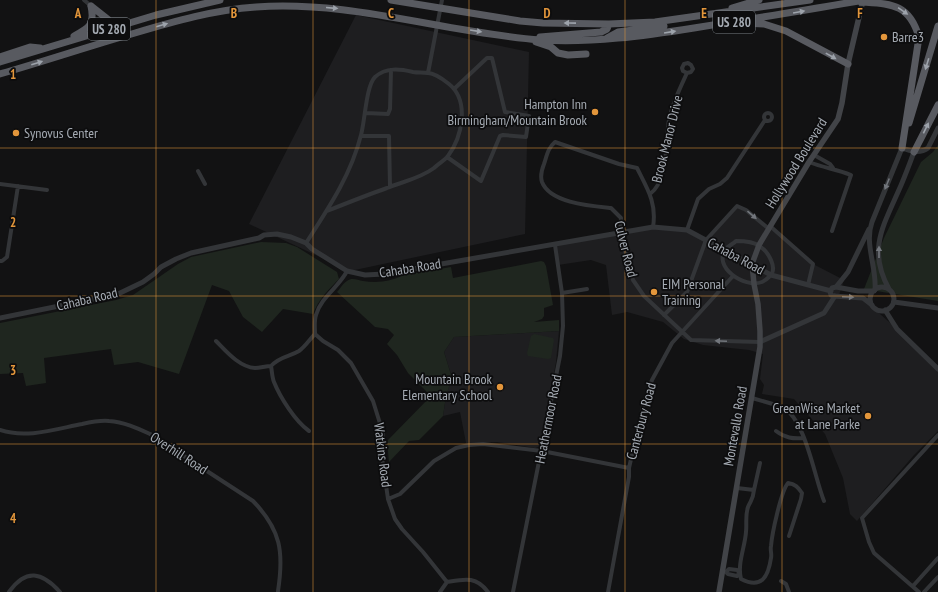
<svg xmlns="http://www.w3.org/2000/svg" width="938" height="592" font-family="'PT Sans Narrow',sans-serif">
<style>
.built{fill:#1e1e20}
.green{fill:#1f261f}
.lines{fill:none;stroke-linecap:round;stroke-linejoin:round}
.minor{stroke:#333538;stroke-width:4}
.tertiary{stroke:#333538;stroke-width:5}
.secondary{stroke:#424448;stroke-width:5.5}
.trunk{stroke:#585a60;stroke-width:7}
.oneway{fill:#9da3ab}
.oneway2{fill:#72767c}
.grid{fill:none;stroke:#e3963b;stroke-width:1;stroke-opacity:0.55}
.poi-dot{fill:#e3963b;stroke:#0d0d0e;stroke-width:1.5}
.labels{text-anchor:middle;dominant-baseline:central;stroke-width:3.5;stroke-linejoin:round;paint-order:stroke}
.shield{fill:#0d0d0e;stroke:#777c82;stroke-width:1}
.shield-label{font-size:13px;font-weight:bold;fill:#a5abb3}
.poi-label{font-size:14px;fill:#a5abb3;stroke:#0d0d0e;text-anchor:start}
.street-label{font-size:14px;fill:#a5abb3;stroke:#0d0d0e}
.grid-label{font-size:13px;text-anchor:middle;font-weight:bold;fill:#e3963b;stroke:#0d0d0e;stroke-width:3.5;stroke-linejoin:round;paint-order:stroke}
</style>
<rect width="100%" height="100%" fill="#121213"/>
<path class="built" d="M356,15L529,52L525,234L350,271L249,224Z
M737,206L770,227L813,264L844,280L839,295L863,299L897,329L938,369V431L914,455L857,521L850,514L843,478L825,434L794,399L762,394L764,385L760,379L763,354L749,350L703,345L684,339L663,322L627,312L612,315L606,265L591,260L558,265L555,245L645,228L687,230L706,240Z
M559,331L556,362L541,446L535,448L497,442L466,443L460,412L443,416L446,396L452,378L444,352L454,337Z"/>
<path class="green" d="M938,145V301L864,289L884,238L921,162L933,152Z
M261,242L286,243L297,247L337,272L339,279C329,289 318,300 313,314L283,309L262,332L243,317L229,291L212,285L179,374L138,362L114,365L111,349L44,358L46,383L26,386L23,373L0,374V323L116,300L133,295L178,264L191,257Z
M541,261L544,262L546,266L553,305L544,308V316L542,319L534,322L559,320V331L454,337L444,352L452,378L446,396L443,416L419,440L409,441L389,462L387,441L431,396L408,373L397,355L387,344L394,335L388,329L375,327L337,292C340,289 343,283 347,281C352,277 357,280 363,281C376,283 391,282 403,275L451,267L453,278Z
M534,334L553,338L554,340L551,358L548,359L528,356L527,353L531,336Z"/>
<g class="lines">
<path class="minor" d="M84,0L91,6
M428,73L442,0
M764 117a4 4 0 1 1 8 0a4 4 0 1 1-8 0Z
M366,113L388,114L390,109L391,70
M361,136H389L390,187
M814,155L830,164L833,168
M447,157L481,181L500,136L503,135L526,137L529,116L505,112L492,58H487L454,89
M809,162C824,168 836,169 851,175L832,231
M198,171L205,184
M0,184L47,190
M650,194C669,180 665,141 669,120C672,104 680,88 687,73L691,72L693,69L691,65L688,63L684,64L682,68L683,71L687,73
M770,226L813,264L808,285
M653,227C657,203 647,188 637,168L619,164L555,142C548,148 547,155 544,164C542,169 540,176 542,182C550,203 591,206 611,208L621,218L620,233L633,280L644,296L691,340L760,342
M687,230L698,199L709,189L720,184L727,178L765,120
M736,241C743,241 753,241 759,246C768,251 779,269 769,277C767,279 764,281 762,282C744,289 712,266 726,249C728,246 733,244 736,241Z
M306,243C328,209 351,175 361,135C365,121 366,86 375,77C386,67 400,69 413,72C418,73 423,72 428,73C434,73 444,80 449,84C470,101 462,137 448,156C445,160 438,164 434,168C421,178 402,182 387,188C367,195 347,203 327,211
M0,261H2L7,257L18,186
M347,271C339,287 321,297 316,315C314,321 315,328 315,334L323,341L338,350L351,363L373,401L383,433L382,457L388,499L395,519L402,529L423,552L447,582
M562,293L587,289
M664,315L687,292L706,240L737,206L746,210L769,229
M216,341C226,351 239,367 255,368C260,368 266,366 271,366
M752,398L783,407C806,421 814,476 824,501
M0,430C26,439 56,429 82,424C91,422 100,420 109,421C124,422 137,428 150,434L253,501C281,530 284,552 278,591
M309,431C295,421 280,397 274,382C272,377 272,371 271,366C280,356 289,357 299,351C305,347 310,339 315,334
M776,431C785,438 793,439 804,438
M737,488L754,490L760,463
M754,490C753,500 751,500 748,507C745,516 747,524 746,532C745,547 737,564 741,579C761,589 768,578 771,558C772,554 770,550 771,546C772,534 781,491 788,483C795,484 798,487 802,493L801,499L789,536
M388,499L400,494L434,461L456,448L469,445L483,444L542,451L629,468
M729,569L737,570L740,573L737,576L728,574L726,572Z
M781,581L786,584L789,592
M913,586L938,558
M9,592C26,568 42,572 60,592
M440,592L447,582C465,579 476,576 488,592
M513,592L560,356L563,326L562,293L555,245
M608,592L629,477V468L643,406L652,380L672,343L733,276
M919,592L874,553L869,542L862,518L938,435
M924,592L938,577"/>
<path class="tertiary" d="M836,287L848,272L869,229
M870 299a12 12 0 1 1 24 0a12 12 0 1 1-24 0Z
M889,289C868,251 882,228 898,192C904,179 909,165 914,152
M875,290C877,267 864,244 872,222L902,148C910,151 920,154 928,148L938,128
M894,302L938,308
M872,305L863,298L833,296L831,295L830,292L832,288L836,287L858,291H874
M885,310L897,329L938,369
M0,318L118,294L143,282L154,274L161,267L176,259L191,253L259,238L264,235L277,234L291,237L306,243L312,249L347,271L365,275L384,274L653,227L687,230L771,275L831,291
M760,342L824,313L835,296"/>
<path class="secondary" d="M719,592L760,347V331L758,304L754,284L752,264L759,245L809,162L838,119L842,103L848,64L863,0"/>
<path class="trunk" d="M391,0L520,21L543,23L609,24L655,22L810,0
M861,2C891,4 909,3 919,37L902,148
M91,6L110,21H126
M732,8L759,0
M743,23L764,24L786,31L848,64
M74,36C89,28 95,25 91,6
M540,37L601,32L607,29L609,24
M607,38L618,32L664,26
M536,42L551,47L558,53L568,55L586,54
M0,57L30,47L40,48
M0,62L156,15L220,0
M0,74C45,61 90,46 135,33C175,21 214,10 256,7C352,0 445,33 541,40C592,43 644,36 694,28C751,19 808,10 864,0
M909,123L938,26
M914,152L938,105"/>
</g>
<defs><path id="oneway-solid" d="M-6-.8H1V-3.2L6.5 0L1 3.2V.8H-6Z"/></defs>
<g class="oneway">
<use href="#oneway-solid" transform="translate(332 8) rotate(5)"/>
<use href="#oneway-solid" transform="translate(903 11) rotate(35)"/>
<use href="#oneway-solid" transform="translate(799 12) rotate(-10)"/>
<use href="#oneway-solid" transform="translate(570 23) rotate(-179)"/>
<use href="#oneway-solid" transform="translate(162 25) rotate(-16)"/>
<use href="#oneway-solid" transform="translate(476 31) rotate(9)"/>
<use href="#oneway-solid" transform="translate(670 32) rotate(-9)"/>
<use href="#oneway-solid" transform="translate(831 56) rotate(29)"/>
<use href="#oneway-solid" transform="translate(37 63) rotate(-17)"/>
<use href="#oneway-solid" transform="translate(927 64) rotate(107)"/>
<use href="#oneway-solid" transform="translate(926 128) rotate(-64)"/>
</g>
<g class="oneway2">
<use href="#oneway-solid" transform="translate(887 184) rotate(112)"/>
<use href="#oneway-solid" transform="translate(752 215) rotate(41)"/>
<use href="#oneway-solid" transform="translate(879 252) rotate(-90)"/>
<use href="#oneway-solid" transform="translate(848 297) rotate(3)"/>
<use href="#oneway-solid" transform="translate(721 341) rotate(-178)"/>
</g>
<path class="grid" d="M156,0V592M313,0V592M469,0V592M625,0V592M782,0V592M0,148H938M0,296H938M0,444H938"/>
<g class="poi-dot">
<circle cx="884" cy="37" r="4"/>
<circle cx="595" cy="112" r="4"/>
<circle cx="16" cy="133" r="4"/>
<circle cx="654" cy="292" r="4"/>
<circle cx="500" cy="387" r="4"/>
<circle cx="868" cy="416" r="4"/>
</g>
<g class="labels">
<g class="shield">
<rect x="713" y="11" width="42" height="22" rx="3"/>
<rect x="88" y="18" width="42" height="22" rx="3"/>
</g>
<g class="shield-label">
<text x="734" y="22">US 280</text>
<text x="109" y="29">US 280</text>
</g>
<g class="poi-label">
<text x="892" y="37">Barre3</text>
<text x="587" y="104" text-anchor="end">Hampton Inn<tspan x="587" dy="16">Birmingham/Mountain Brook</tspan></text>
<text x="24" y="133">Synovus Center</text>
<text x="662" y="284">EIM Personal<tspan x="662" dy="16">Training</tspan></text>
<text x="492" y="379" text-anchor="end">Mountain Brook<tspan x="492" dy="16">Elementary School</tspan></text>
<text x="860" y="408" text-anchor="end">GreenWise Market<tspan x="860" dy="16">at Lane Parke</tspan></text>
</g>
<g class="street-label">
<text transform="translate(667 139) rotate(-76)">Brook Manor Drive</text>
<text transform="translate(796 163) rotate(-58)">Hollywood Boulevard</text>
<text transform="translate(626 249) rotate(76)">Culver Road</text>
<text transform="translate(736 256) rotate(28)">Cahaba Road</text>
<text transform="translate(410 268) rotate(-9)">Cahaba Road</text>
<text transform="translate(87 299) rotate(-13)">Cahaba Road</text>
<text transform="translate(548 419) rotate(-79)">Heathermoor Road</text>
<text transform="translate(641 421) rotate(-75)">Canterbury Road</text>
<text transform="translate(735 426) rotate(-80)">Montevallo Road</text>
<text transform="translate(179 453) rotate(33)">Overhill Road</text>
<text transform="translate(383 455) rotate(83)">Watkins Road</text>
</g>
</g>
<g class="grid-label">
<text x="78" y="18">A</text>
<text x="234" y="18">B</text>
<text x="391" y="18">C</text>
<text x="547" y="18">D</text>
<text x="704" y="18">E</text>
<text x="860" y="18">F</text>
<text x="13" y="79">1</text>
<text x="13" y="227">2</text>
<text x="13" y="375">3</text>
<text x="13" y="523">4</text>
</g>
</svg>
